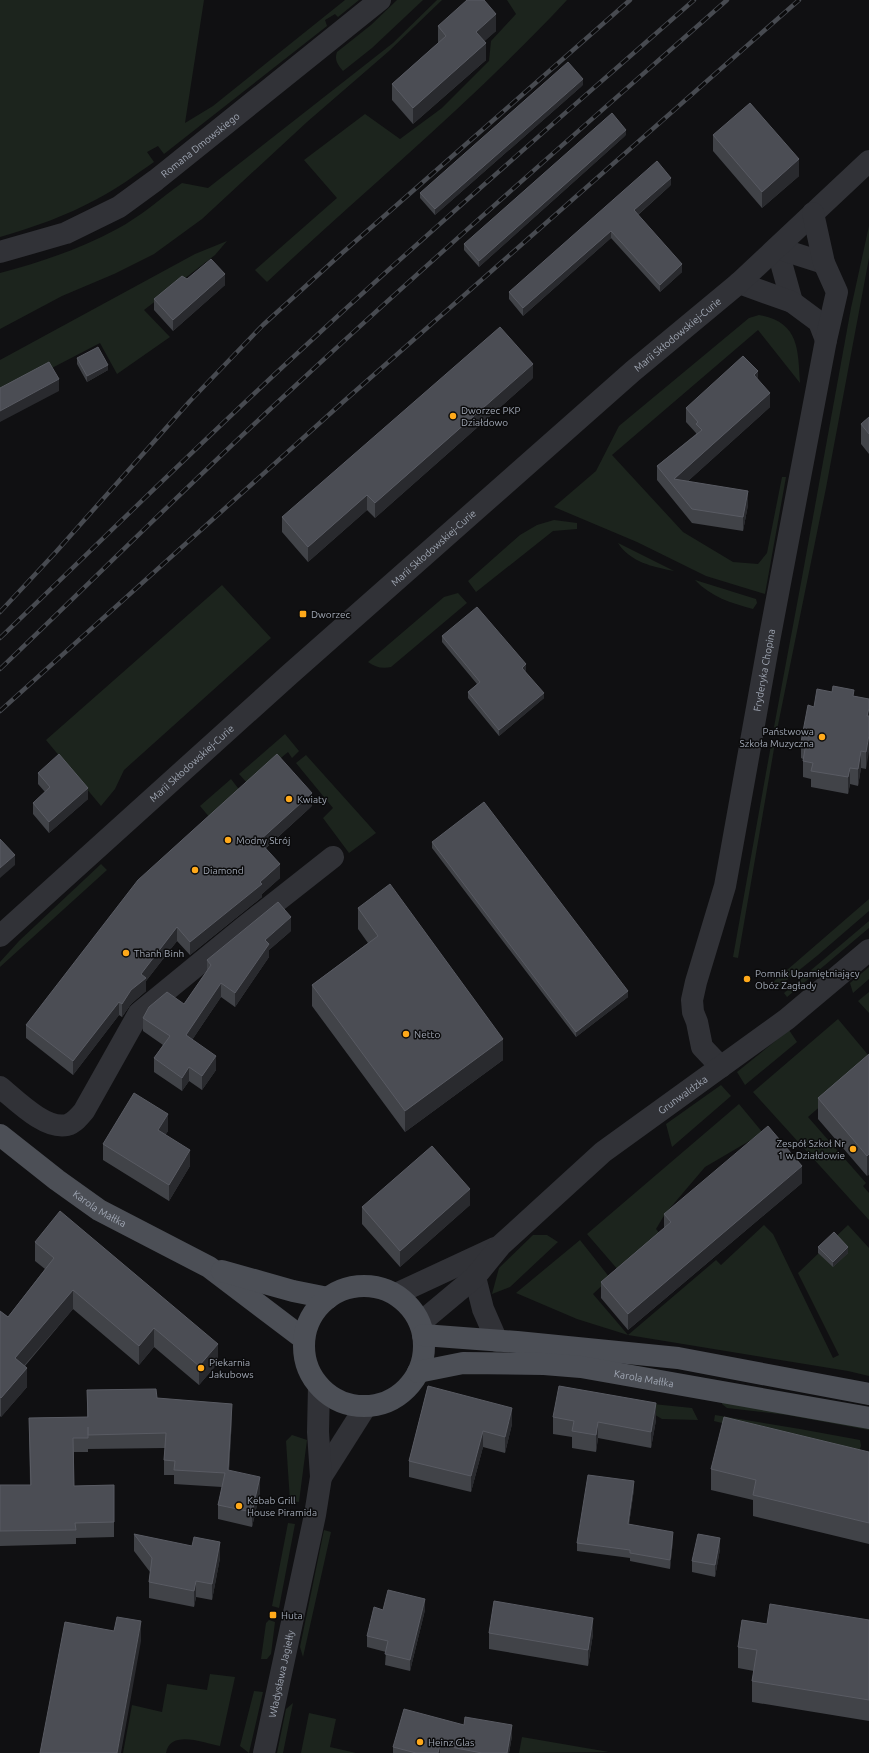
<svg xmlns="http://www.w3.org/2000/svg" width="869" height="1753" font-family="Ubuntu,sans-serif">
<style>
.green{fill:#1c241d}
.lines{fill:none;stroke-linecap:round;stroke-linejoin:round}
.minor{stroke:#313237;stroke-width:22}
.major{stroke:#4c4f56;stroke-width:22}
.rail-casing{stroke:#474a50;stroke-width:4.5}
.rail{stroke:#0b0b0c;stroke-width:3;stroke-dasharray:9;stroke-linecap:butt}
.wall{fill:#414348}
.shaded-wall{fill:#292a2e}
.building{fill:#4b4d54;stroke:#595b63}
.poi-dot{fill:#ffa91a;stroke:#0b0b0c;stroke-width:1.5}
.labels{text-anchor:middle;dominant-baseline:central;stroke-width:3;stroke-linejoin:round;paint-order:stroke}
.street-label{font-size:10px;fill:#a0a7b4;stroke:#0b0b0c}
.poi-label{font-size:10px;fill:#a0a7b4;stroke:#0b0b0c;text-anchor:start}
</style>
<rect width="100%" height="100%" fill="#101012"/>
<path class="green" d="M0,0H204L185,123L213,106L345,0H359L338,17L335,14L325,20L327,26L164,154L158,146L147,152L154,162C135,175 117,189 97,199C66,216 34,227 0,237Z
M397,0H423L372,48L343,71C338,65 334,60 337,52L371,25Z
M437,0H442L389,51L307,122L202,219L154,254L114,274L62,296L0,329V273C41,262 80,249 117,229C140,217 161,198 182,183L208,188L393,43Z
M507,0H567C473,101 367,188 267,282L255,270L337,198L304,160L365,114L400,139L442,108L489,61L491,41L516,14Z
M869,226V258L826,488L777,730L774,727L803,572L851,308Z
M227,241L215,255L144,310L170,337L117,374L100,343L0,395V360L195,254Z
M759,315C799,322 798,349 800,383L758,330L612,455L683,532L733,562L758,564L767,553L782,477H786L765,594L706,576L637,542L554,507L596,471L619,426L749,318Z
M554,520L577,523V529L553,531L476,592L468,581L520,535L537,525Z
M618,543L674,571C653,567 630,562 618,543Z
M695,580L756,599L757,603L753,609C731,603 711,597 695,580Z
M222,585L271,638L124,770L115,789L101,806L46,740Z
M458,593L467,603L391,667C382,669 375,667 368,662L444,597Z
M285,734L299,751L292,758L288,752L249,785L239,774Z
M775,743L738,958L733,957L771,745Z
M306,755L376,833L349,853L323,818L333,808L296,763Z
M231,779L241,792L211,819L200,806Z
M101,864L107,870L0,967V962L19,941Z
M869,899V911L818,955L777,988L772,983Z
M869,921V928L787,997L784,993Z
M869,967V979L853,993L850,983Z
M869,992V1013L858,1001Z
M838,1019L869,1056V1064L808,1117L866,1183L863,1186L869,1193V1220L753,1092Z
M789,1030L797,1042L745,1085L737,1072Z
M721,1085L731,1096L672,1147L666,1124Z
M739,1104L763,1133L705,1167L665,1214L656,1229L661,1235L619,1271L587,1234Z
M764,1225L773,1234L833,1358L839,1355L798,1273L848,1225L869,1248V1376L848,1371L628,1335L577,1319L516,1293L580,1240L610,1278L593,1294L628,1335L716,1260L721,1265Z
M533,1235H547L558,1242L510,1287L492,1294L499,1268Z
M722,1401L869,1423V1430L787,1415L727,1408L722,1404Z
M653,1404L692,1408L698,1420L662,1419L652,1413Z
M715,1415L800,1429L860,1440L861,1446L857,1457L714,1421Z
M292,1435L307,1440L299,1502L290,1501L286,1441Z
M288,1523L295,1524L279,1608L272,1606Z
M324,1530L331,1532L303,1657L300,1647Z
M269,1620L275,1622L271,1654L267,1659H261L266,1623Z
M210,1674L235,1677L220,1746C204,1743 170,1729 166,1753H123L132,1705L162,1712L167,1684L207,1690Z
M254,1691L263,1692L249,1753L240,1746Z
M293,1703L283,1753H277L286,1709Z
M309,1713L336,1719L330,1747L356,1753H301Z
M522,1737L609,1752L519,1753Z"/>
<g class="lines">
<g class="minor">
<path d="M777,248L792,302"/>
<path d="M777,248L824,263"/>
<path id="s1" d="M0,252L66,233L119,207L156,180L380,0"/>
<path d="M739,283L792,302L819,322L826,340"/>
<path id="s2" d="M0,936L289,675L633,371L739,283L869,161"/>
<path id="s3" d="M721,1067L702,1047L697,1022L693,1012L692,1000L696,982L725,886L769,641L826,340L837,292L824,263L813,213"/>
<path d="M0,1087C16,1100 45,1130 67,1125C74,1123 79,1117 84,1111L139,1013L244,927L333,857"/>
<path d="M475,1277L483,1309L497,1341"/>
<path d="M396,1294L495,1248"/>
<path id="s4" d="M420,1323L475,1277L501,1245L603,1152L787,1019L869,950"/>
<path d="M321,1477L366,1406"/>
<path id="s5" d="M264,1753L315,1515L321,1477L318,1432L319,1386"/>
</g>
<g class="major">
<path id="s6" d="M0,1135L57,1180L99,1210L209,1267L304,1339"/>
<path d="M222,1271L293,1291L328,1298"/>
<circle cx="364" cy="1346" r="60"/>
<path d="M423,1335L517,1342L678,1358L869,1394"/>
<path id="s7" d="M418,1372L463,1363L544,1364L581,1367L869,1418"/>
</g>
<defs>
<path id="rail" d="M0,612L55,553L190,401L263,325L341,254L630,0
M0,638C105,537 208,435 315,337C439,222 567,112 694,0
M0,669C98,575 194,479 294,387C436,255 582,128 727,0
M0,711L343,402L799,0"/>
</defs>
<use href="#rail" class="rail-casing"/>
<use href="#rail" class="rail"/>
</g>
<path class="wall" d="M438,26L496,31L484,41L486,60L413,124L392,100V84L438,43Z
M583,85L435,215L420,198V193Z
M626,135L479,267L464,250V244Z
M713,135L799,176L762,208L713,151Z
M671,185L638,215L682,272L660,292L611,238L523,316L509,299V292Z
M187,279L225,285L173,331L154,310V299Z
M77,358L108,370L87,382L77,364Z
M533,378L375,518L367,510L308,562L282,532V517Z
M758,379L770,407L688,481L748,505L743,531L692,523L657,480V466L696,434V433L686,422V408Z
M869,417V454L861,444V424Z
M442,636L526,670L525,671L544,698L499,736L468,698V692L477,684L442,642Z
M832,692L869,699L866,769L861,768L858,786L850,784L848,794L811,787V779L803,777V759L801,758V742L814,707Z
M38,773L88,799L49,833L33,814V803L45,792L38,784Z
M312,806L266,848L280,878L262,894V897L190,955L177,941L146,981V991L131,1004L122,1017L119,1015L73,1075L26,1038V1025Z
M432,842L628,997L576,1037L432,848Z
M358,908L503,1060L405,1132L312,1006V985L368,943L358,929Z
M291,931L269,950V957L235,1007L221,997L192,1040L216,1070L202,1090L189,1081L182,1091L154,1072V1058L163,1045L143,1031V1018L184,1004L207,971V960Z
M869,1054L867,1176L818,1119V1098Z
M168,1131L165,1135L190,1166L169,1201L103,1160V1144Z
M802,1183L628,1330L601,1298V1282L664,1228V1214Z
M470,1205L400,1267L362,1224V1207Z
M35,1242L218,1363L199,1385L154,1347L139,1365L73,1309L25,1366L27,1387L1,1417L0,1416V1311L8,1317L45,1269L35,1261Z
M818,1247L848,1253L833,1267L818,1253Z
M428,1386L512,1424L505,1453L483,1447L471,1492L409,1477V1461Z
M87,1390L157,1398L232,1418L229,1471L260,1492L252,1527L218,1519V1505L222,1487L174,1484V1475H164V1460L165,1448L88,1449V1441V1452H74V1486L114,1485V1537L76,1538V1544L0,1546V1485H30L29,1418L87,1417Z
M553,1417L656,1420L651,1448L598,1438L596,1452L572,1448V1437L553,1434Z
M869,1452V1544L753,1516V1500L711,1490V1469Z
M634,1489L629,1524L673,1540L670,1569L630,1561V1558L577,1551V1543Z
M134,1534L220,1558L212,1600L196,1597L194,1607L149,1598V1582L150,1572L134,1551Z
M720,1549L715,1577L692,1572V1561Z
M383,1610H425L410,1671L385,1665L386,1652L367,1647V1636Z
M869,1620V1721L752,1702V1681L754,1671L738,1668V1647L767,1624Z
M489,1633L593,1634L588,1666L489,1649Z
M464,1725L512,1736L509,1753H393V1747Z"/>
<path class="shaded-wall" d="M496,14V31L476,49V32Z
M486,43V60L413,124V108Z
M583,79V85L435,215V209Z
M626,130V135L479,267V261Z
M799,159V176L762,208V192Z
M671,178V185L634,218V210Z
M611,231V238L523,316V308Z
M682,264V272L660,292V285Z
M225,274V285L173,331V320Z
M533,364V378L375,518V503Z
M108,365V370L87,382V376Z
M758,371V386L754,375Z
M59,379V391L0,422V411Z
M770,393V407L677,491L674,479Z
M748,491V505L743,531V517Z
M367,495V510L308,562V547Z
M526,664V670L522,673V668Z
M544,693V698L499,736V730Z
M869,735V752L866,769V752Z
M861,751V768L858,786V769Z
M850,768V784L848,794V777Z
M88,788V799L49,833V822Z
M312,793V806L259,854V841Z
M15,855V865L0,878V868Z
M280,864V878L262,894V897L190,955V942L260,882Z
M291,917V931L269,950V957L235,1007V993L265,940Z
M177,927V941L146,981V991L131,1004L122,1017V1004L141,974Z
M221,983V997L186,1049V1035Z
M628,991V997L576,1037V1032Z
M119,1002V1015L73,1075V1061Z
M503,1039V1060L405,1132V1111Z
M216,1056V1070L202,1090V1076Z
M189,1067V1081L182,1091V1078Z
M168,1114V1131L158,1147V1130Z
M190,1150V1166L169,1201V1185Z
M869,1154V1175L867,1176V1156Z
M802,1166V1183L628,1330V1314Z
M470,1189V1205L400,1267V1251Z
M848,1247V1253L833,1267V1262Z
M73,1290V1309L15,1376V1358Z
M154,1328V1347L139,1365V1346Z
M218,1344V1363L199,1385V1366Z
M27,1368V1387L1,1417V1398Z
M656,1403V1420L651,1448V1432Z
M232,1404V1418L228,1485V1470Z
M512,1408V1424L505,1453V1437Z
M598,1422V1438L596,1452V1435Z
M483,1431V1447L471,1492V1476Z
M260,1477V1492L252,1527V1512Z
M634,1481V1489L628,1532V1524Z
M673,1532V1540L670,1569V1560Z
M720,1538V1549L715,1577V1565Z
M220,1542V1558L212,1600V1584Z
M196,1581V1597L194,1607V1591Z
M425,1599V1610L410,1671V1660Z
M593,1618V1634L588,1666V1650Z
M141,1621V1641L121,1753H117Z
M512,1725V1736L509,1753H507Z
M440,1745V1753H438Z"/>
<path class="building" d="M467,0H484L496,14L476,32L486,43L413,108L392,84L446,36L438,26Z
M568,62L583,79L435,209L420,193Z
M750,103L799,159L762,192L713,135Z
M612,113L626,130L479,261L464,244Z
M657,161L671,178L634,210L682,264L660,285L611,231L523,308L509,292Z
M211,259L225,274L173,320L154,299L182,276L187,279Z
M500,327L533,364L375,503L367,495L308,547L282,517Z
M98,347L108,365L87,376L77,358Z
M743,356L758,371L754,375L770,393L674,479L748,491L743,517L692,509L657,466L702,430L696,424L698,422L686,408Z
M49,362L59,379L0,411V388Z
M869,417V434L861,424Z
M477,607L526,664L522,668L544,693L499,730L468,692L480,682L442,636Z
M833,686L854,690L853,696L869,699V708L867,716H869V735L866,752L861,751L858,769L850,768L848,777L811,771L813,763L803,761L806,743L801,742L808,705L814,707L817,689L832,692Z
M59,754L88,788L49,822L33,803L50,787L38,773Z
M277,754L312,793L259,841L280,864L260,882L262,884L190,942L177,927L141,974L146,978L131,990L122,1004L119,1002L73,1061L26,1025L138,880Z
M484,802L628,991L576,1032L432,842Z
M0,839L15,855L0,868Z
M390,884L503,1039L405,1111L312,985L378,936L358,908Z
M278,902L291,917L265,940L269,944L235,993L221,983L186,1035L216,1056L202,1076L189,1067L182,1078L154,1058L170,1036L143,1018L149,1007L167,992L184,1004L211,965L207,960Z
M869,1054V1154L867,1156L818,1098Z
M134,1093L168,1114L158,1130L190,1150L169,1185L103,1144Z
M768,1126L802,1166L628,1314L601,1282L671,1222L664,1214Z
M432,1146L470,1189L400,1251L362,1207Z
M60,1211L218,1344L199,1366L154,1328L139,1346L73,1290L15,1358L27,1368L1,1398L0,1397V1311L8,1317L54,1258L35,1242Z
M834,1232L848,1247L833,1262L818,1247Z
M428,1386L512,1408L505,1437L483,1431L471,1476L409,1461Z
M559,1386L656,1403L651,1432L598,1422L596,1435L572,1431L574,1421L553,1417Z
M156,1389L157,1398L232,1404L228,1470L260,1477L252,1512L218,1505L225,1473L174,1470L175,1461L164,1460L166,1433L88,1435V1427V1438H73L74,1486L114,1485V1522L75,1523L76,1530L0,1531V1485H31L29,1418L88,1417L87,1390Z
M724,1417L869,1452V1523L753,1495L756,1480L711,1469Z
M588,1475L634,1481L628,1524L673,1532L670,1560L630,1553V1550L577,1543Z
M134,1534L192,1546L194,1537L220,1542L212,1584L196,1581L194,1591L149,1582L152,1558Z
M698,1534L720,1538L715,1565L692,1561Z
M388,1590L425,1599L410,1660L385,1654L388,1641L367,1636L374,1607L383,1610Z
M494,1601L593,1618L588,1650L489,1633Z
M770,1604L869,1620V1700L752,1681L757,1650L738,1647L742,1620L767,1624Z
M117,1617L141,1621L117,1753H40L65,1622L114,1631Z
M404,1709L464,1725L465,1717L512,1725L507,1753H482L440,1745L438,1753H416L393,1747Z"/>
<g class="poi-dot">
<circle cx="453" cy="416" r="4"/>
<rect x="299" y="610" width="8" height="8" rx="2"/>
<circle cx="822" cy="737" r="4"/>
<circle cx="289" cy="799" r="4"/>
<circle cx="228" cy="840" r="4"/>
<circle cx="195" cy="870" r="4"/>
<circle cx="126" cy="953" r="4"/>
<circle cx="747" cy="979" r="4"/>
<circle cx="406" cy="1034" r="4"/>
<circle cx="853" cy="1149" r="4"/>
<circle cx="201" cy="1368" r="4"/>
<circle cx="239" cy="1506" r="4"/>
<rect x="269" y="1611" width="8" height="8" rx="2"/>
<circle cx="420" cy="1742" r="4"/>
</g>
<g class="labels">
<g class="street-label">
<text stroke="none"><textPath href="#s1" startOffset="230">Romana Dmowskiego</textPath></text>
<text stroke="none"><textPath href="#s2" startOffset="906">Marii Skłodowskiej-Curie</textPath></text>
<text stroke="none"><textPath href="#s2" startOffset="582">Marii Skłodowskiej-Curie</textPath></text>
<text stroke="none"><textPath href="#s3" startOffset="414">Fryderyka Chopina</textPath></text>
<text stroke="none"><textPath href="#s2" startOffset="258">Marii Skłodowskiej-Curie</textPath></text>
<text stroke="none"><textPath href="#s4" startOffset="349">Grunwaldzka</textPath></text>
<text stroke="none"><textPath href="#s6" startOffset="124">Karola Małłka</textPath></text>
<text stroke="none"><textPath href="#s7" startOffset="228">Karola Małłka</textPath></text>
<text stroke="none"><textPath href="#s5" startOffset="81">Władysława Jagiełły</textPath></text>
</g>
<g class="poi-label">
<text x="461" y="410">Dworzec PKP<tspan x="461" dy="12">Działdowo</tspan></text>
<text x="311" y="614">Dworzec</text>
<text x="814" y="731" text-anchor="end">Państwowa<tspan x="814" dy="12">Szkoła Muzyczna</tspan></text>
<text x="297" y="799">Kwiaty</text>
<text x="236" y="840">Modny Strój</text>
<text x="203" y="870">Diamond</text>
<text x="134" y="953">Thanh Binh</text>
<text x="755" y="973">Pomnik Upamiętniający<tspan x="755" dy="12">Obóz Zagłady</tspan></text>
<text x="414" y="1034">Netto</text>
<text x="845" y="1143" text-anchor="end">Zespół Szkoł Nr<tspan x="845" dy="12">1 w Działdowie</tspan></text>
<text x="209" y="1362">Piekarnia<tspan x="209" dy="12">Jakubows</tspan></text>
<text x="247" y="1500">Kebab Grill<tspan x="247" dy="12">House Piramida</tspan></text>
<text x="281" y="1615">Huta</text>
<text x="428" y="1742">Heinz Glas</text>
</g>
</g>
</svg>
